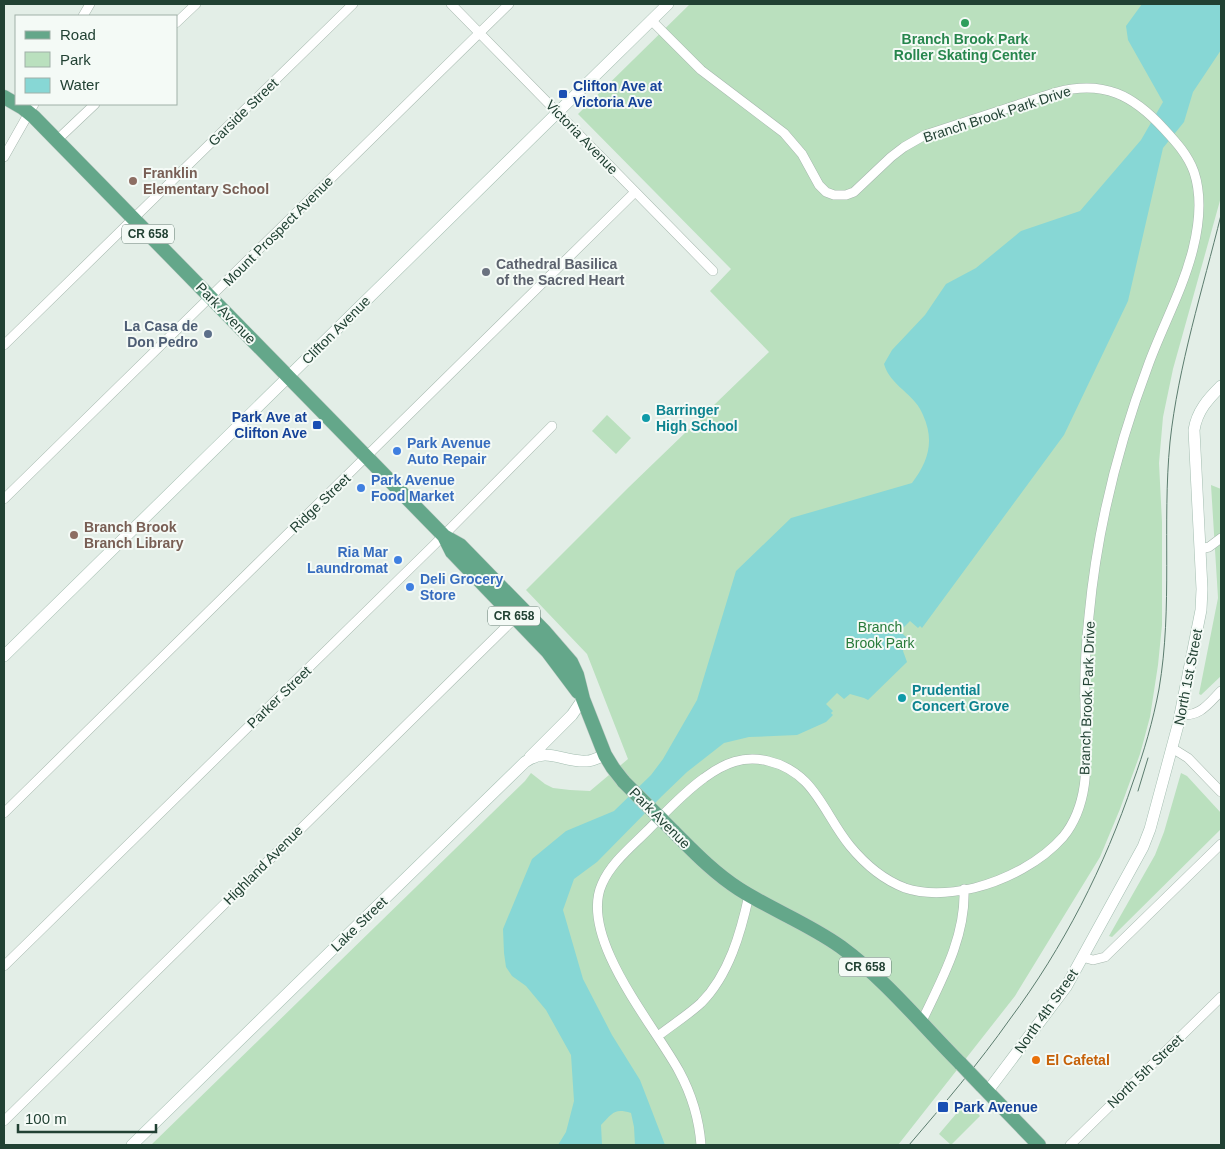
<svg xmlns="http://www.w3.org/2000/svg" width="1225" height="1149" font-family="Helvetica,sans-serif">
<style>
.green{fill:#bae0be}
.water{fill:#87d7d5}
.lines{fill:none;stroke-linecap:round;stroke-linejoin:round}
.street-casing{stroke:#a5b7ad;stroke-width:10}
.secondary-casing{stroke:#a3bdb0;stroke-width:12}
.primary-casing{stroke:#c1cac6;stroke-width:15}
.street{stroke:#fff;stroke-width:9}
.secondary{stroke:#fff;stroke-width:11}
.primary{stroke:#64a78a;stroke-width:14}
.tram{stroke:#5b7c6e;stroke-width:1}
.primary-bridge-casing{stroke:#c1cac6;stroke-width:15;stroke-linecap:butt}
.primary-bridge{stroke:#64a78a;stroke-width:14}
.leisure-dot{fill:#2e9e5b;stroke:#f4faf6;stroke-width:2}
.transit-dot{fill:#1a4fb4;stroke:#f4faf6;stroke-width:2}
.education-dot{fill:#8d6e63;stroke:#f4faf6;stroke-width:2}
.worship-dot{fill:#6b7280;stroke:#f4faf6;stroke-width:2}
.service-dot{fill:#5c6f8a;stroke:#f4faf6;stroke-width:2}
.culture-dot{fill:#0f9aa8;stroke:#f4faf6;stroke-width:2}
.shop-dot{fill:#3f7fe0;stroke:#f4faf6;stroke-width:2}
.food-dot{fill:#e8710a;stroke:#f4faf6;stroke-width:2}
.labels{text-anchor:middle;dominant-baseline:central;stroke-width:4;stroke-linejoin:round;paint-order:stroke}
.shield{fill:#f4faf6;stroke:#60786e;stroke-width:1}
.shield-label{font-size:12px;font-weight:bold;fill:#214133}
.leisure-label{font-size:14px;font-weight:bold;fill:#27864d;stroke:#f4faf6}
.transit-label{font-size:14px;font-weight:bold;fill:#164399;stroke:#f4faf6;text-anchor:start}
.street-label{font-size:14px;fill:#214133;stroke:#f4faf6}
.education-label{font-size:14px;font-weight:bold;fill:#785e54;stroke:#f4faf6;text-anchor:start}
.worship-label{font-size:14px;font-weight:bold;fill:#5b616d;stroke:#f4faf6;text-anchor:start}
.service-label{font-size:14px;font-weight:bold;fill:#4e5e75;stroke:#f4faf6;text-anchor:end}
.culture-label{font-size:14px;font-weight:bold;fill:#0d838f;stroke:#f4faf6;text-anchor:start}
.shop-label{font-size:14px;font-weight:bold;fill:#366cbe;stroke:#f4faf6;text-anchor:start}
.park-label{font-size:14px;fill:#287b3a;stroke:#f4faf6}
.food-label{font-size:14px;font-weight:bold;fill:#c56008;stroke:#f4faf6;text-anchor:start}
</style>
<rect width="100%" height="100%" fill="#e3eee7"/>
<path class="green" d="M690,4H1221V197L1173,369L1163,417L1159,463L1162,522V625L1158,665L1150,717L1140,754L1120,809L1100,857L1015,996L898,1145H151L525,781L531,773L545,784L553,788L570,790L590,791L628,759L587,654L526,590L629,487L769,352L710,291L731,269L578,114Z
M607,415L631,438L616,454L592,431Z
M1211,485L1221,489V676L1201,695L1199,694L1218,598Z
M1181,773L1187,776L1221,813V829L1112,937L1109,936L1155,855L1164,832Z
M967,1101L980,1116L951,1145L939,1134Z"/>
<path class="water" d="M1142,4H1221V50L1193,92L1184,122L1163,148L1128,301L1064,435L922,628L920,626L918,628L910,621L900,631L907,638L903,651L907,662L868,700L864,698L850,694L844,699L837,693L826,704L833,711L831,713L833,715L826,722L797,735L749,737L724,743L687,772L662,796L597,862L574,879L563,910L583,979L612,1035L640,1080L665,1145H635L634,1127L631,1113C614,1108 613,1113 601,1125L602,1145H558L566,1132L574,1101L571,1055L546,1010L526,986L512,976L506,967L504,953L503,929L532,859L566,831L614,811L651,775L663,759L697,700L736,571L791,518L912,483C928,462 935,441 923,415C921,411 919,406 915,402C904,389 889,381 884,364L892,350L925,315L946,284L976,268L1021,231L1080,211L1141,140L1163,102L1128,40L1126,26Z"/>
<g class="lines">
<defs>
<path id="street" d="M451,4L713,271
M83,16L90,4
M651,20L701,70L784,133L802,154L819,185L826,192L834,195H846L854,192L891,157L904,147L925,135L1057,92C1104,80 1133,95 1164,129C1176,142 1188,155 1194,172C1202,196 1199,225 1193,249C1183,289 1163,325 1149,363C1118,445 1097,529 1089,616C1086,645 1084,674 1085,703C1085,747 1094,799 1063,837C1041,862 1006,880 974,888C952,893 926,895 905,888C884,880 864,863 850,846C823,813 815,772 768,761C744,755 724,763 704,778C683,793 665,813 647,831C631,847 611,863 602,884C578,937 654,1025 679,1071C692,1095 699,1118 701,1145
M176,23L196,4
M57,140L95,104
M4,157L34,104
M4,345L353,4
M4,499L509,4
M1200,549L1209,547L1221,538
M1181,714C1199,718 1209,703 1221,691
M1172,748L1188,758L1221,792
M4,813L635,192
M1082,957L1093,960L1105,957L1221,844
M4,966L434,545L552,426
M921,1023C941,981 966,937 964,889
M658,1036C672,1025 688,1015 701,1003C729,975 741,932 749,895
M4,1121L518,615
M1070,1145L1221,997"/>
<path id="secondary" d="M4,656L668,4
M530,757L572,715L583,699
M987,1092L1066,987L1143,847L1150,829L1178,725L1201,610L1202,589L1194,430C1197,411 1208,399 1221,386
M132,1145L525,762C548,746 563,763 587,761C593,761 599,757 605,755"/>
<path id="primary" d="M4,97L23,108L34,117L444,536L460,545L545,632L571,662L577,675L583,699L605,755L613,768L624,782
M444,536L452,552L548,652L578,692
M673,831C694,852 714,873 739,889C772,910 809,924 841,947C886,980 922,1025 961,1064
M981,1085L1039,1145"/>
</defs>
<use href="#street" class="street-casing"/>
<use href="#secondary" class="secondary-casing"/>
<use href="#primary" class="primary-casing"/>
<use href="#street" class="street"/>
<use href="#secondary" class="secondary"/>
<use href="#primary" class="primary"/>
<path class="tram" d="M1138,791L1148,758
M909,1145C944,1104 979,1063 1010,1019C1063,948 1105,866 1133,782C1144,752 1153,721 1159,689C1173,607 1162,524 1170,442C1178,367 1203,288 1221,215"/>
<defs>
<path id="primary-bridge" d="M624,782L673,831
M961,1064L981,1085"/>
</defs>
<use href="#primary-bridge" class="primary-bridge-casing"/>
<use href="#primary-bridge" class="primary-bridge"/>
</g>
<circle class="leisure-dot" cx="965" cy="23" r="5"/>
<g class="transit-dot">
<rect x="558" y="89" width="10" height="10" rx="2.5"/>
<rect x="312" y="420" width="10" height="10" rx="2.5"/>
<rect x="937" y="1101" width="12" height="12" rx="2.5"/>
</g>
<g class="education-dot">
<circle cx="133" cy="181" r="5"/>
<circle cx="74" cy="535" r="5"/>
</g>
<circle class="worship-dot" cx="486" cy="272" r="5"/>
<circle class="service-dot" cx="208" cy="334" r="5"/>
<g class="culture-dot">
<circle cx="646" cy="418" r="5"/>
<circle cx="902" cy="698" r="5"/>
</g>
<g class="shop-dot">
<circle cx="397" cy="451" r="5"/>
<circle cx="361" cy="488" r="5"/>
<circle cx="398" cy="560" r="5"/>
<circle cx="410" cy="587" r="5"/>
</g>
<circle class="food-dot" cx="1036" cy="1060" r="5"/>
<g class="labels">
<g class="shield">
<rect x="122" y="224.5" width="52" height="19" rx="4"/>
<rect x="488" y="606.5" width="52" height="19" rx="4"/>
<rect x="839" y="957.5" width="52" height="19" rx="4"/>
</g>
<g class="shield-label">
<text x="148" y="234">CR 658</text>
<text x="514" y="616">CR 658</text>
<text x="865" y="967">CR 658</text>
</g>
<g class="leisure-label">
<text x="965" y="39">Branch Brook Park<tspan x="965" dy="16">Roller Skating Center</tspan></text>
</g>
<g class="transit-label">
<text x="573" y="86">Clifton Ave at<tspan x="573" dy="16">Victoria Ave</tspan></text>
<text x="307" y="417" text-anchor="end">Park Ave at<tspan x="307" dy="16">Clifton Ave</tspan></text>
<text x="954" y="1107">Park Avenue</text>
</g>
<g class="street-label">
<text transform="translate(243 112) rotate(-44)">Garside Street</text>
<text transform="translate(997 114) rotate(-18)">Branch Brook Park Drive</text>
<text transform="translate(582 137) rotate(46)">Victoria Avenue</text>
<text transform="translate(278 231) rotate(-45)">Mount Prospect Avenue</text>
<text transform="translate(226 313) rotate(46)">Park Avenue</text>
<text transform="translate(336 330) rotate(-45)">Clifton Avenue</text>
<text transform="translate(320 503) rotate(-44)">Ridge Street</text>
<text transform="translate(1188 677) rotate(-79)">North 1st Street</text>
<text transform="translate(279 697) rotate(-44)">Parker Street</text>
<text transform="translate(1087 698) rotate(-88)">Branch Brook Park Drive</text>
<text transform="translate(660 818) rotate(45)">Park Avenue</text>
<text transform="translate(263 865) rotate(-45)">Highland Avenue</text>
<text transform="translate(359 924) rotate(-44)">Lake Street</text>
<text transform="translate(1046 1011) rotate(-55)">North 4th Street</text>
<text transform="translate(1145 1071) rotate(-44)">North 5th Street</text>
</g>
<g class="education-label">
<text x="143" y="173">Franklin<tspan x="143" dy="16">Elementary School</tspan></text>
<text x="84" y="527">Branch Brook<tspan x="84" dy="16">Branch Library</tspan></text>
</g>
<g class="worship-label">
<text x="496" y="264">Cathedral Basilica<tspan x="496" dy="16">of the Sacred Heart</tspan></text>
</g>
<g class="service-label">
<text x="198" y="326">La Casa de<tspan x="198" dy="16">Don Pedro</tspan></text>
</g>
<g class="culture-label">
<text x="656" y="410">Barringer<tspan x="656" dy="16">High School</tspan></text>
<text x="912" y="690">Prudential<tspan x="912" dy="16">Concert Grove</tspan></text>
</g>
<g class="shop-label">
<text x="407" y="443">Park Avenue<tspan x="407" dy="16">Auto Repair</tspan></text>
<text x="371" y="480">Park Avenue<tspan x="371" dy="16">Food Market</tspan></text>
<text x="388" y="552" text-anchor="end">Ria Mar<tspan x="388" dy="16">Laundromat</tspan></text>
<text x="420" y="579">Deli Grocery<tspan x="420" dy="16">Store</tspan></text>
</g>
<g class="park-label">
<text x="880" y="627">Branch<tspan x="880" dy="16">Brook Park</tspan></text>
</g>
<g class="food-label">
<text x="1046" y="1060">El Cafetal</text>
</g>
</g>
<rect width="1225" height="1149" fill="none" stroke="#214133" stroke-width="10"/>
<rect x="15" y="15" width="162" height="90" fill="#f4faf6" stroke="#a0b0a8"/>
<rect x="25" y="31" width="25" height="8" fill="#64a78a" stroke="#a0b0a8"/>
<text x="60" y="40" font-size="15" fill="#214133">Road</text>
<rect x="25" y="52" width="25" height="15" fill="#bae0be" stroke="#a0b0a8"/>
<text x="60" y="65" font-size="15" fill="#214133">Park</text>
<rect x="25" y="78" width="25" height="15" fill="#87d7d5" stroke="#a0b0a8"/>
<text x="60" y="90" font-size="15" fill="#214133">Water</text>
<path d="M18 1124v8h138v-8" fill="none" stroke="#214133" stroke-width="2.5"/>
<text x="25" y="1124" font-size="15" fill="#214133" stroke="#f4faf6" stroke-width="4" paint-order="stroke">100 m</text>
</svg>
